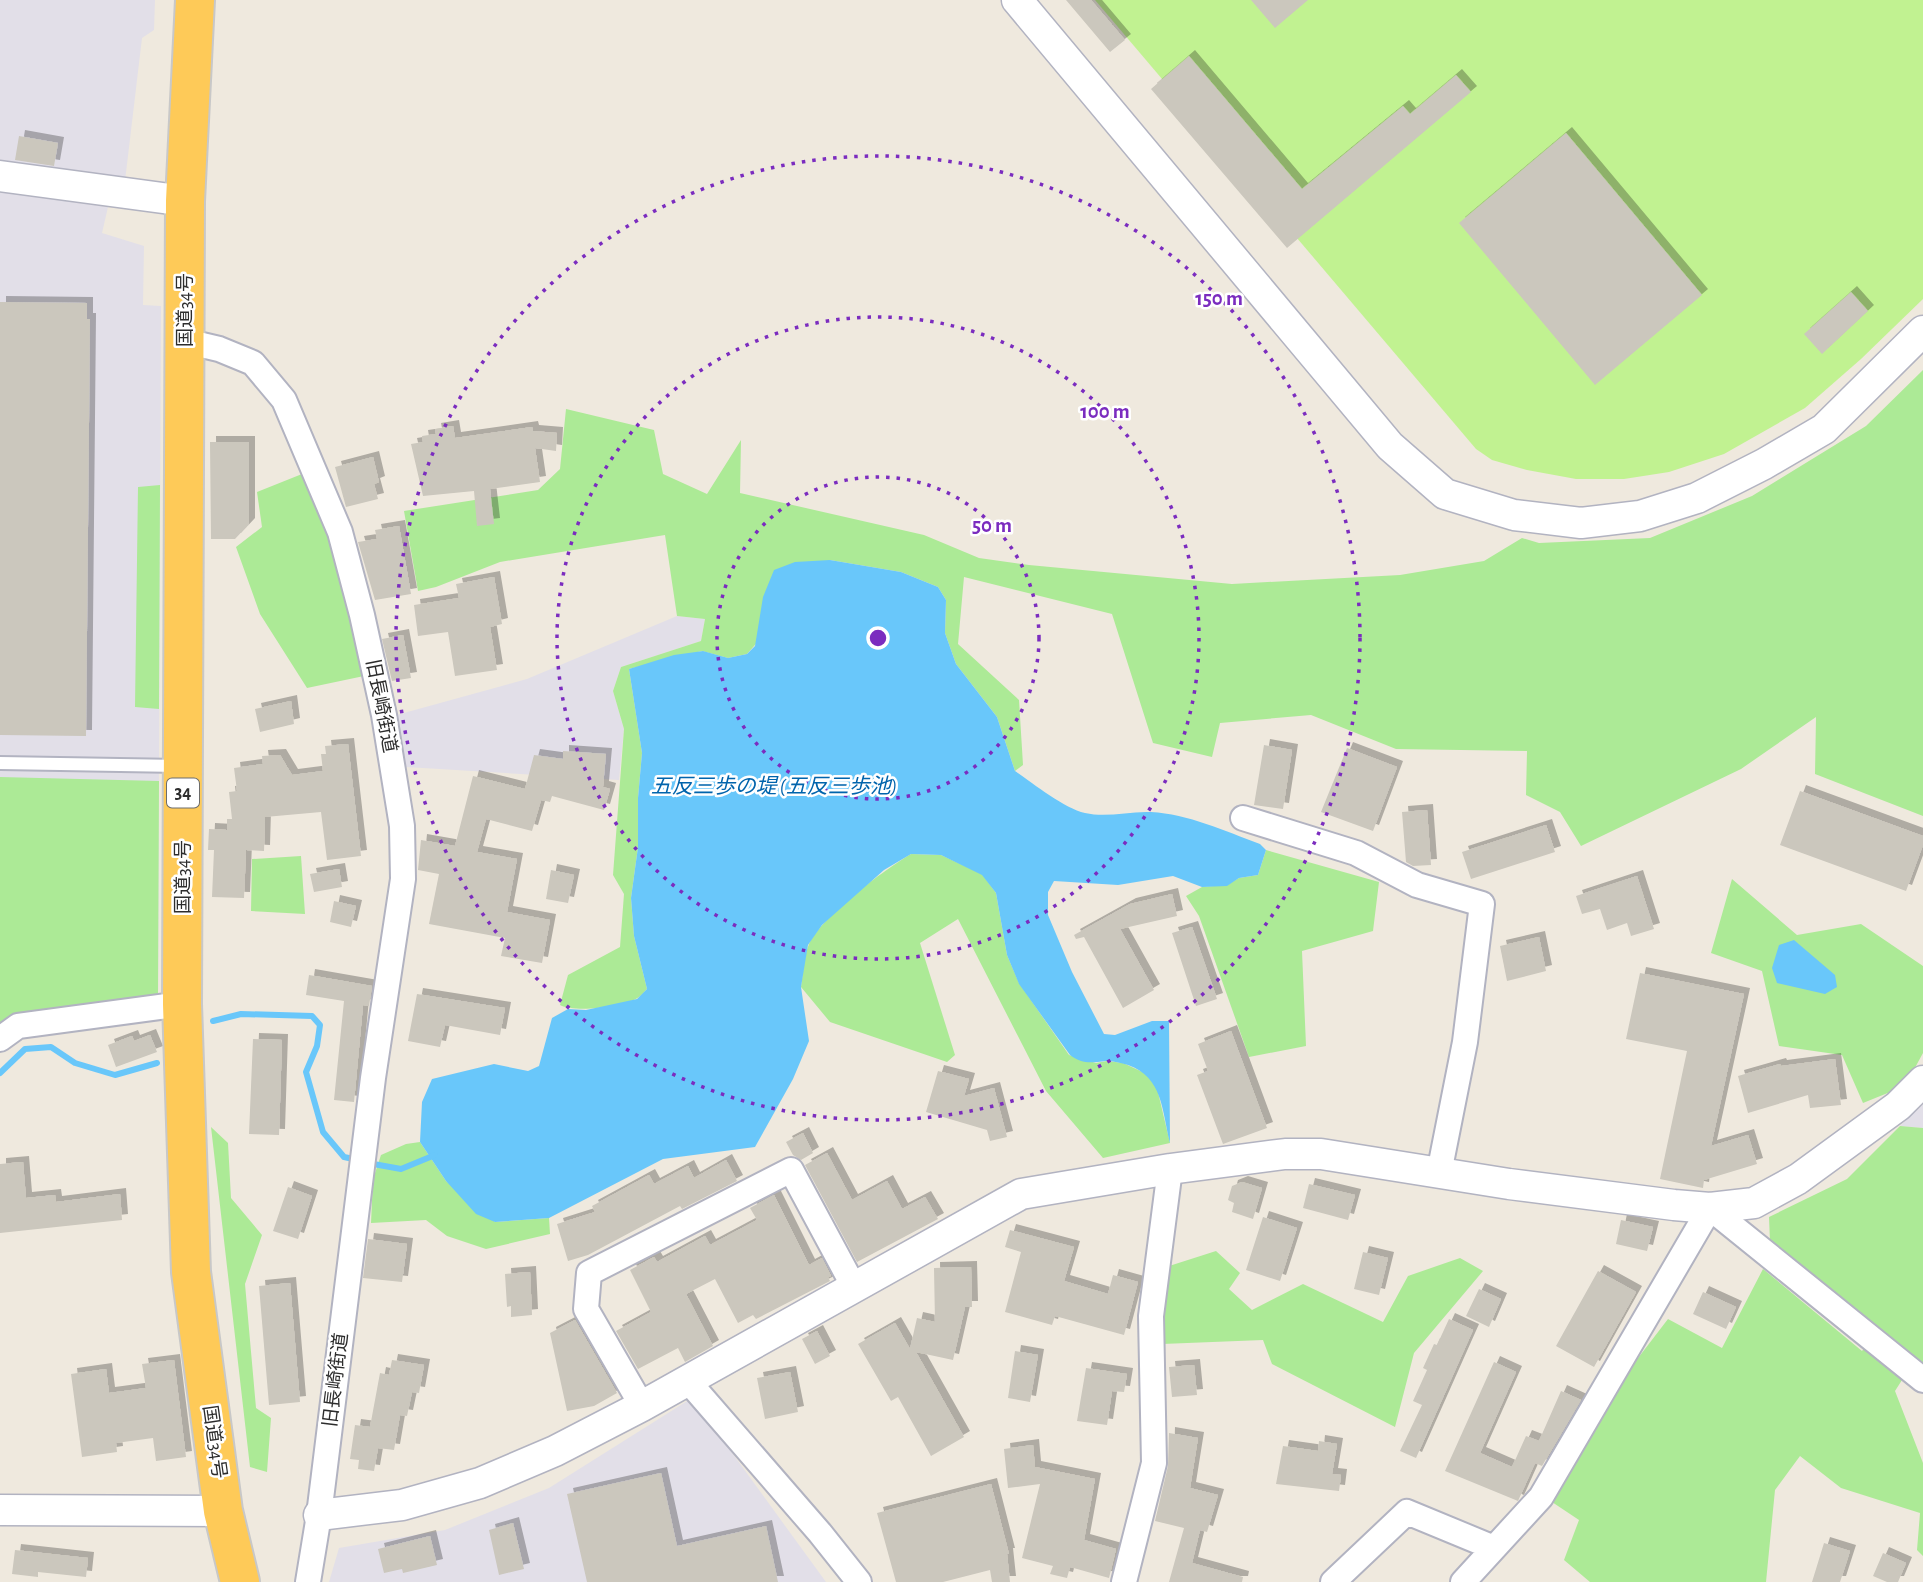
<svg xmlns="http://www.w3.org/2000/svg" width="1923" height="1582" font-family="'Alegreya Sans','Noto Sans JP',sans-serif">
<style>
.industrial{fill:#e2dfe8}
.green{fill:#acea96}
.pitch{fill:#c1f291}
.water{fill:#69c7fa}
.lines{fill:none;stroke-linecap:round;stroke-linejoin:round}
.stream{stroke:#69c7fa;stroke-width:6}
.building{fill:#cbc7bd;filter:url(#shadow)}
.service-casing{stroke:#b2b3c1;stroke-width:16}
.minor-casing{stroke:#b2b3c1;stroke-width:28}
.tertiary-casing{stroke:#b2b3c1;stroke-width:33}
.trunk-casing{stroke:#c8c8c8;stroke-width:42}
.service{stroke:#fff;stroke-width:12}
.minor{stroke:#fff;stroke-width:24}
.tertiary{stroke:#fff;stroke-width:30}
.trunk{stroke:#feca58;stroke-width:38}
.ring{fill:none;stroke:#7b2cbf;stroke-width:3.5;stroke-dasharray:3.5 7}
.labels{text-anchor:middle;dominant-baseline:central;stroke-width:5;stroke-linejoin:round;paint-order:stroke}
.shield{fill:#fff;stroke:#6c6c6c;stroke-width:2}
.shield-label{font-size:18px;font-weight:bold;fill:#2d2d2d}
.street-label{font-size:19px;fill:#2d2d2d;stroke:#fff}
.water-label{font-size:21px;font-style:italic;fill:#0164ac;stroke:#fff}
.centre{fill:#7b2cbf;stroke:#fff;stroke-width:3.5}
.ring-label{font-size:21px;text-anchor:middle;font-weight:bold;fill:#7b2cbf;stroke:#fff;stroke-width:5;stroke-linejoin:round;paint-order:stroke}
</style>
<defs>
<filter id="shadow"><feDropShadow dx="6" dy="-6" stdDeviation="0" flood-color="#0004"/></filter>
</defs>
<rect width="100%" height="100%" fill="#efe9de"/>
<path class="industrial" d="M0,0H155L154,30L142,38L125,181L0,162Z
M0,190L108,207L102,233L144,246L143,305L161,306L158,997L0,1028Z
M677,616L705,619L701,641L621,667L613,691L624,729L619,780L406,767L393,716L527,679Z
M1923,1104V1128L1900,1126Z
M692,1398L826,1582H329L339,1548L445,1530L549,1488Z"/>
<path class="green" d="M1923,370V816L1815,774L1816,717L1741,769L1581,846L1560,812L1526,795L1527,751L1396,749L1311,715L1220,723L1212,757L1153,743L1112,614L964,577L958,644L1019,700L1023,765L1015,771L997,717L956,664L945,633L946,600L938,587L901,572L830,560L747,654L728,658L702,651L629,669L642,753L638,798V847L631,898L634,936L647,989C644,992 642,995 639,997C625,1007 575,1013 560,1005L568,975L620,947L624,894L613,875L624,729L613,691L621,667L701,641L705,619L677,616L665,535L500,562L436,587L418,591L404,511L538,490L560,469L566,409L654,430L663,474L707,494L741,440L740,493L924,535L979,558L1029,565L1232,584L1400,575L1484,561L1522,538L1539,543L1650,538L1752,496L1866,426Z
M302,474L332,546L364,676L307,688L260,614L236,547L262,527L257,492Z
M160,485V486L159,709L135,707L138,487Z
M0,777L159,781L158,997L0,1028Z
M1266,850L1379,882L1373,931L1302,951L1306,1046L1249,1057L1199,916L1186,896L1202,887L1227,885L1239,878L1258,875Z
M911,854L941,855L982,874L996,893L1007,955L1019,983L1069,1055L1096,1063L1107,1061L1123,1063L1147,1074L1157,1088L1170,1143L1103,1158L1046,1091L958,919L920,943L955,1055L947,1062L830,1022L801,987C803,974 804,956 809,944C823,915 884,870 911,854Z
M301,856L305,914L251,911L252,859Z
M1732,879L1797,935L1861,924L1923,966V1053L1905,1086L1863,1103L1842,1055L1779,1046L1762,971L1711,953Z
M1900,1126L1923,1128V1363L1916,1358L1895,1391L1923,1463V1556L1917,1550L1920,1513L1841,1488L1800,1456L1775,1490L1766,1582H1590L1564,1560L1579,1520L1552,1502L1625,1375L1668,1319L1722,1348L1763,1269L1862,1351L1876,1333L1770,1242L1769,1217L1847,1179Z
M211,1127L228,1143L231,1198L262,1235L245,1284L256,1408L271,1418L267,1472L250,1467Z
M420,1142L446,1181L495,1222L549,1218L550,1234L486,1249L447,1236L426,1220L371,1223L373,1179L381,1155L406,1144Z
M1216,1251L1240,1273L1229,1289L1252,1310L1303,1284L1383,1322L1408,1276L1460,1258L1483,1271L1414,1353L1395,1427L1272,1364L1263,1340L1162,1344L1166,1267Z"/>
<path class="pitch" d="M1095,0H1923V299L1861,359L1805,408L1724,454L1669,472L1624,479H1576L1527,470L1492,460L1476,449Z"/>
<path class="water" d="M830,560L901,572L938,587L946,600L945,633L956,664L997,717L1015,771C1034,784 1064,808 1085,813C1107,818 1129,811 1151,812C1188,814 1225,831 1260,844L1266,850L1258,875L1239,878L1227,886L1202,887L1173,876L1118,885L1054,881L1048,892V915L1072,972L1104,1034L1115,1035L1152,1021H1169L1170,1143C1162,1111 1163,1077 1128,1065C1121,1063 1113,1061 1106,1061C1090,1063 1082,1064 1070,1055L1019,984L1007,955L996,893L982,875L941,855L911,854L884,870L822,925L808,945L801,987L809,1041L793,1079L755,1147L663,1159L549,1218L495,1222L476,1214L446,1181L420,1142L422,1102L432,1079L494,1064L528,1071L539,1066L552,1018L568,1009L586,1010L637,999L647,989L634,936L631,898L638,847V798L642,753L629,669L674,655L703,651L728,658L747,654L755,646L763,597L774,570L795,562Z
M1794,940L1835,975L1837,987L1825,994L1777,983L1772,968L1779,945Z"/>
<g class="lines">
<path class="stream" d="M213,1021L241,1014L312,1016L320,1025L317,1046L306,1072L323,1132L344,1157L358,1160
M0,1073L25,1049L51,1047L75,1063L115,1075L157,1063
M368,1163L401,1169L435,1155"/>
</g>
<path class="building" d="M1066,0H1091L1125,40L1110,52Z
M1251,0H1308L1275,28Z
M1189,56L1302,189L1403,106L1410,114L1456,75L1471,92L1287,248L1151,89Z
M1566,133L1702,295L1595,385L1459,223Z
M19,136L58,143L54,166L15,160Z
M1851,292L1868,311L1822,354L1804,334Z
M0,302L87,303V319H90L86,736L0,735Z
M453,426L455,438L532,427L533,431L557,433L556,451L535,448L540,482L490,489L494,524L477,526L474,491L423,496L411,444L423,442L422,436L436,434L435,429Z
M210,442H249V524L235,539H211Z
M373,457L379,482L374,484L378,499L346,507L335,467Z
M399,526L411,594L375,600L358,542L377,539L375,530Z
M494,577L502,624L490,627L497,670L455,676L448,632L418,636L414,605L459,598L456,584Z
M403,635L411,678L392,681L382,639Z
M291,701L294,724L260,732L255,709Z
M348,744L361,856L327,860L321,812L265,817L264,851L246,850L244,898L212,897L214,850H208L209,829L227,830V819H232L229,792L237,791L234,768L263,764L262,756L280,755L292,775L323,771L321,754H326L325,746Z
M1264,745L1292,750L1283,809L1254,805Z
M1347,748L1397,767L1373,831L1321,812Z
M563,751L606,754L603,787L610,789L604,810L552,796L550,802L541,800L532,831L486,819L477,852L517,859L507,912L550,920L542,963L501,956L505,938L429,924L439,874L418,870L421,840L455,846L473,776L525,789L534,755L563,759Z
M1800,791L1923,836V845L1906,891L1780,845Z
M1427,810L1431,865L1413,866L1406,862L1402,812Z
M1546,825L1555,852L1471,879L1462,852Z
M339,869L342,887L314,892L310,874Z
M551,870L574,875L568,903L546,899Z
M1637,876L1654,929L1631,936L1627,923L1607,930L1600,909L1582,914L1576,896Z
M1172,894L1177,916L1120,929L1154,990L1123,1008L1084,937L1076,939L1074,935L1130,904Z
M334,901L356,906L351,927L330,922Z
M1192,927L1217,999L1196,1006L1172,933Z
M1539,937L1546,971L1507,981L1500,946Z
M1640,973L1744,994L1711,1146L1748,1135L1757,1164L1704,1180L1703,1188L1660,1179L1687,1051L1626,1039Z
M309,975L372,986L369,1006L363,1005L354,1102L334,1100L344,1001L306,995Z
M417,994L505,1008L500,1035L445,1025L440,1047L408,1041Z
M1231,1031L1267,1128L1223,1144L1197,1075L1208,1071L1198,1044Z
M150,1035L157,1052L116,1067L108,1045L132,1036L134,1041Z
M253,1039L282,1040L279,1135L249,1134Z
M1835,1059L1841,1105L1810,1108L1808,1095L1748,1113L1738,1076L1780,1064L1781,1066Z
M938,1071L969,1079L964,1096L994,1088L1007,1137L990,1141L987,1130L926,1112Z
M803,1133L813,1153L801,1160L793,1155L786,1142Z
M827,1153L852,1200L887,1181L902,1209L925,1197L938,1219L857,1262L805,1165Z
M726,1160L737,1181L682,1209L680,1206L588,1255L568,1261L557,1224L595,1212L592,1206L649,1175L654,1184L688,1166L694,1178Z
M23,1162L26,1198L55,1195L56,1202L120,1194L122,1220L0,1233V1164Z
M1242,1182L1262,1188L1253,1219L1232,1212L1234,1203L1228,1200L1232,1186Z
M1309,1184L1355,1195L1348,1220L1303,1208Z
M288,1187L312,1196L298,1239L273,1231Z
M774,1195L809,1265L822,1258L831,1276L828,1277L830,1281L756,1319L753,1315L738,1323L715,1279L686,1294L713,1346L685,1362L678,1348L638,1369L616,1331L651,1312L630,1270L654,1257L657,1262L705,1236L710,1245L757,1220L750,1208Z
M1263,1217L1297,1228L1280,1281L1246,1270Z
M1621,1220L1653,1227L1647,1251L1616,1244Z
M1010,1230L1074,1247L1064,1281L1108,1294L1113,1275L1138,1282L1124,1335L1055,1316L1052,1325L1005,1312L1021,1252L1005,1247Z
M368,1239L407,1244L402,1282L363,1278Z
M1363,1252L1388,1258L1379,1295L1354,1289Z
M971,1267L972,1307H965L953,1360L916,1352L964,1437L931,1456L898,1397L891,1401L858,1344L895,1323L910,1349L917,1318L935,1322L934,1268Z
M1598,1271L1636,1292L1594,1367L1556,1346Z
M530,1272L532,1315L511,1317V1306L507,1307L505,1274Z
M290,1283L300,1402L269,1405L259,1286Z
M1479,1289L1501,1299L1489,1327L1466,1316Z
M1703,1292L1736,1307L1726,1329L1693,1314Z
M1449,1319L1473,1330L1416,1458L1400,1451L1422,1405L1413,1401L1427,1370L1423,1368L1434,1344L1437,1345Z
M575,1320L617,1393L594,1406L567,1411L550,1333Z
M817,1331L830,1356L815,1364L802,1339Z
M1015,1351L1038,1355L1030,1402L1008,1398Z
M174,1360L186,1457L156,1461L153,1438L116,1443L117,1452L82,1457L71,1374L106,1369L109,1393L146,1388L142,1364Z
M392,1360L424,1365L419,1393L412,1392L407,1416L400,1415L394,1450L378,1448L374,1471L358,1469L359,1460L350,1459L355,1425L370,1427L380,1373L389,1375Z
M1494,1362L1516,1372L1480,1453L1512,1467L1526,1436L1539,1441L1561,1391L1581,1400L1542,1466L1535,1463L1518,1501L1445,1471Z
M1194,1365L1197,1395L1172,1397L1169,1367Z
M1086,1368L1127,1374L1124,1392L1112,1391L1107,1425L1077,1421Z
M790,1372L798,1412L765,1419L757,1378Z
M1169,1433L1198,1438L1190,1488L1218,1495L1207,1532L1200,1530L1192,1563L1243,1577L1242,1582H1169L1184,1528L1155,1521L1168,1466Z
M1319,1441L1337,1444L1332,1474L1341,1475L1339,1491L1276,1484L1283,1446L1318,1451Z
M1033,1445L1035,1467L1095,1479L1084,1540L1116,1549L1109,1578L1070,1567L1067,1578L1050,1574L1053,1566L1022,1558L1040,1484L1008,1488L1004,1449Z
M661,1473L677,1546L766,1526L778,1582H587L567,1494Z
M991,1484L1009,1554H1007L1010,1582H992L990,1570L943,1582H896L877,1513Z
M513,1523L524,1569L499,1575L489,1530Z
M430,1536L437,1565L403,1573L402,1569L384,1573L378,1549Z
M1824,1543L1850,1551L1840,1582H1812Z
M15,1550L88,1558L86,1577L38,1572V1577L12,1574Z
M1883,1553L1906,1563L1898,1582H1887L1873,1576Z"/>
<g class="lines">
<defs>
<path id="service" d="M0,763L180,766"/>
<path id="minor" d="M185,341L219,349L253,363L284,400L340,532L362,615L384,715L402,826L403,879L373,1078L319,1515L308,1582
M1243,818L1356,853L1417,885L1482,904L1465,1042L1439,1173
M0,1039L18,1026L182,1004
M688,1381L820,1533L859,1582
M642,1406L586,1309L589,1273L791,1170L854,1287
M1124,1582L1154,1463L1151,1316L1170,1169
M1333,1582L1407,1512L1494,1548
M1463,1582L1541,1497L1710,1208L1923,1380"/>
<path id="tertiary" d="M1017,0L1390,446L1445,494L1514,515L1581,523L1640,516L1697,498L1764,464L1824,429L1923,331
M0,176L185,201
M0,1510L223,1511
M319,1515L402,1505L480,1483L555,1451L642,1406L1021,1194L1170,1169L1285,1154H1321L1509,1184L1674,1205L1710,1208L1754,1203L1798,1179L1898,1106L1923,1081"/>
<path id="trunk" d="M195,0L185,201L182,1004L191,1272L223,1511L240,1582"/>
</defs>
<use href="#service" class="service-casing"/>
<use href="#minor" class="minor-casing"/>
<use href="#tertiary" class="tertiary-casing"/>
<use href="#trunk" class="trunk-casing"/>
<use href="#service" class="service"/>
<use href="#minor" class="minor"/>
<use href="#tertiary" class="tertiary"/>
<use href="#trunk" class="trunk"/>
</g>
<g class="ring">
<circle cx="878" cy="638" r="161"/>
<circle cx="878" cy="638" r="321"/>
<circle cx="878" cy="638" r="482"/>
</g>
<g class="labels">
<rect class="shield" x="167" y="778.5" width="32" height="29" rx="5"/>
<g class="shield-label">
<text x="183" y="793">34</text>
</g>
<g class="street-label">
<text transform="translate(185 310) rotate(-90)">国道34号</text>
<text transform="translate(381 706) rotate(79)">旧長崎街道</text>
<text transform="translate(183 877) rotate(-90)">国道34号</text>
<text transform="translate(336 1380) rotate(-83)">旧長崎街道</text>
<text transform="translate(214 1442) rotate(82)">国道34号</text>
</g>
<g class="water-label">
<text x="774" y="786">五反三歩の堤 (五反三歩池)</text>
</g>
</g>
<circle cx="878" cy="638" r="10" class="centre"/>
<g class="ring-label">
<text x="1219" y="305">150 m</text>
<text x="1105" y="418">100 m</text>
<text x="992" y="532">50 m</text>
</g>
</svg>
